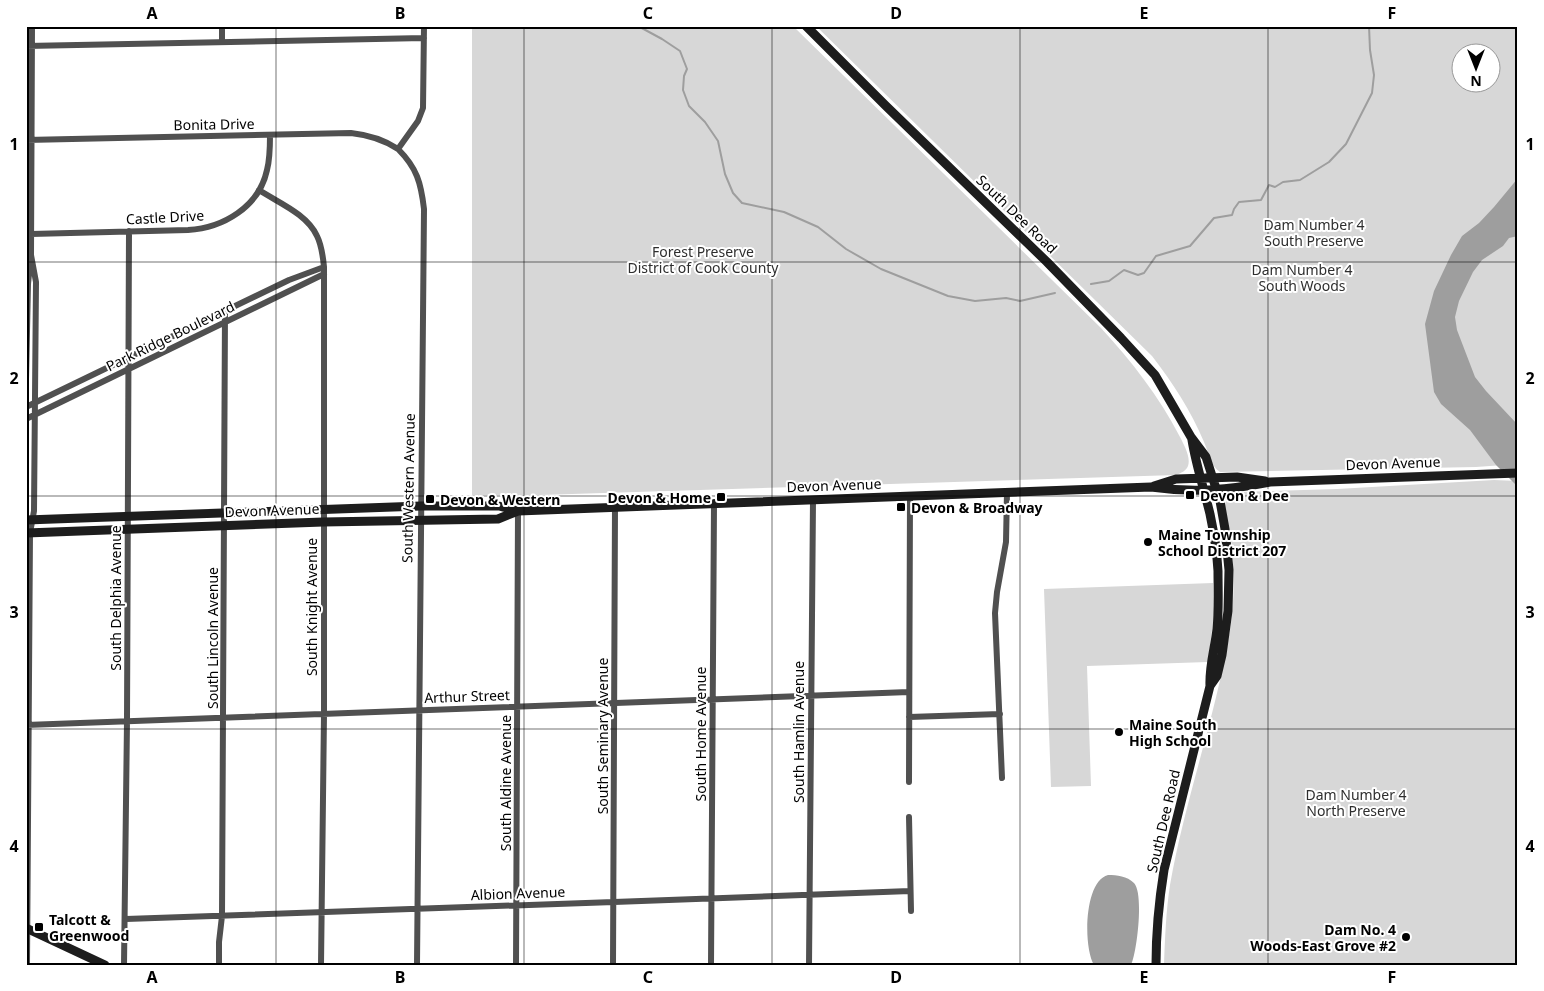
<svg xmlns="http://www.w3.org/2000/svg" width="1544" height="991" font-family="'Noto Sans',sans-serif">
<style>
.green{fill:#d7d7d7;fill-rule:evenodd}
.water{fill:#9e9e9e}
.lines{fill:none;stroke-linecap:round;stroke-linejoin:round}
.stream{stroke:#9e9e9e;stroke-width:2}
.street{stroke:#505050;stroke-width:6}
.secondary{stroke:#1d1d1d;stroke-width:9}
.grid{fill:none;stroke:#000;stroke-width:1;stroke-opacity:0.55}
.poi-dot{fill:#000;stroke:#fff;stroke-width:2}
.labels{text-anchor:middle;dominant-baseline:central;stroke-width:4;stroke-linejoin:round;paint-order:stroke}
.street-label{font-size:14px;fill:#000;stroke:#fff}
.park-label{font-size:14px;fill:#2e2e2e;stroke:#fff}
.poi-label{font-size:14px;font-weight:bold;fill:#000;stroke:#fff;text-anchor:start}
.neatline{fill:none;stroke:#000;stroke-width:2}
.grid-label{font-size:16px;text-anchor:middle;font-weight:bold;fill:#000}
</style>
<rect width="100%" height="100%" fill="#fff"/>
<path class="green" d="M472,26H793L1101,328C1132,362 1159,396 1180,437C1184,445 1191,457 1188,466C1186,471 1181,473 1176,475L540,495H472Z
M816,26H1518V464L1476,467L1220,472C1210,465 1209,453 1204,442C1191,411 1173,383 1152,356ZM1462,52H1492V82H1462Z
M1494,480L1518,481V965H1164C1165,938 1166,911 1170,885C1185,799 1216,716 1230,630C1235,600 1234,569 1231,539C1229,528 1225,516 1225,505C1226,498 1232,494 1238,492L1337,489Z
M1213,583L1214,614L1208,662L1087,666L1091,786L1051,787L1044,589Z"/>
<path class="water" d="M1518,178V236L1509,238L1503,246L1482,260L1473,272L1459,301L1455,317L1457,330L1475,377L1486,391L1518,425V487L1496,465L1470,430L1441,404L1434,392L1425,324L1434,291L1451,255L1462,236L1479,223L1494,207Z
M1108,875C1117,875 1127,876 1134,883C1144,893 1137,953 1131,965H1094C1083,947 1084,881 1108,875Z"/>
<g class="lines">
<path class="stream" d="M638,26L662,39L680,51L687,69L684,76L683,90L689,106L705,122L718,141L725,174L733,193L742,203L784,212L818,227L846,249L881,269L948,296L975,301L1006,298L1020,301L1055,293
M1091,284L1109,281L1124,270L1138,275L1144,273L1156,256L1190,246L1214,218L1232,215L1234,209L1239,202L1261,200L1269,185L1275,187L1283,182L1300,180L1329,162L1346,144L1372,93L1374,75L1370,50L1369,26"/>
<path class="street" d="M222,42V26
M26,46L424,38
M26,140L351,133C369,135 383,139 398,149
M259,190C279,203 307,214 317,236C322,246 323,257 324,267V714L321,965
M31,234L188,230C223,228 259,207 267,170C270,159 270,147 270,135
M26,379L28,284L31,255L32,26
M26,407L289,280L324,267
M26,419L324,274
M909,717L1000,714
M26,725L909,692
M1002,778L995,613L997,592L1006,542L1007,492
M909,782L910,496
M909,817L911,911
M126,919L614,902L910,891
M27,965L30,533L34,511L36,282L31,255
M124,965L127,721L129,231
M219,965V942L222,916L225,311
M417,965L424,209C421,183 417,168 398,149L418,121L423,108L424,26
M516,965L518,511
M613,965L615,507
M711,965L714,504
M809,965L813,500"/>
<path class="secondary" d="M806,26L885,105L1047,262L1121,338L1155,375L1191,437L1206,457L1220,501L1225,529L1229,570L1228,611L1222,655L1217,676L1210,686L1164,870C1159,901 1156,933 1156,965
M1192,440C1196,465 1204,489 1210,514C1214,533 1217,552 1218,571C1218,590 1219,610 1217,629C1215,648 1209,666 1210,686
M1154,486L1176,479L1237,477L1265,481
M26,520L421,506H499L518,511L1151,487C1193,493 1229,490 1270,482L1518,473
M26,533L323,522L498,519L518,511
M26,928L105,965"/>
</g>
<path class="grid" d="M276,26V965M524,26V965M772,26V965M1020,26V965M1268,26V965M26,262H1518M26,496H1518M26,729H1518"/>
<g class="poi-dot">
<rect x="1185" y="490" width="10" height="10" rx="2.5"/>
<rect x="716" y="492" width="10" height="10" rx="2.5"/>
<rect x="425" y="494" width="10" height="10" rx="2.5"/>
<rect x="896" y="502" width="10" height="10" rx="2.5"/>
<circle cx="1148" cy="542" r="5"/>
<circle cx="1119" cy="732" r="5"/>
<rect x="34" y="922" width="10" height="10" rx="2.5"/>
<circle cx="1406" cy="937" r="5"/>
</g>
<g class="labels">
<g class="street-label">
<text transform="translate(214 124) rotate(-1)">Bonita Drive</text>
<text transform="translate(1017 214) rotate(44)">South Dee Road</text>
<text transform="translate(165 217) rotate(-3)">Castle Drive</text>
<text transform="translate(170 336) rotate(-26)">Park Ridge Boulevard</text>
<text transform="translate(1393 463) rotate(-2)">Devon Avenue</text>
<text transform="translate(834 485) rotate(-2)">Devon Avenue</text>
<text transform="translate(408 488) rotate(-89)">South Western Avenue</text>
<text transform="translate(272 510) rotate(-2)">Devon Avenue</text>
<text transform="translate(115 598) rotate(-90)">South Delphia Avenue</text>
<text transform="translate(311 607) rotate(-90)">South Knight Avenue</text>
<text transform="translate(212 638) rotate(-90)">South Lincoln Avenue</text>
<text transform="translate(467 696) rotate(-2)">Arthur Street</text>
<text transform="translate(798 732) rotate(-90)">South Hamlin Avenue</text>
<text transform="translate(700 734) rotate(-90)">South Home Avenue</text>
<text transform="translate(602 736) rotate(-90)">South Seminary Avenue</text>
<text transform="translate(505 783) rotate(-90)">South Aldine Avenue</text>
<text transform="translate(1163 821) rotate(-77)">South Dee Road</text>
<text transform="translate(518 893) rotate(-2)">Albion Avenue</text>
</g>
<g class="park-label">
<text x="1314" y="224">Dam Number 4<tspan x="1314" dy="16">South Preserve</tspan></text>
<text x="703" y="251">Forest Preserve<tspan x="703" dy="16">District of Cook County</tspan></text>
<text x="1302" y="269">Dam Number 4<tspan x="1302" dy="16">South Woods</tspan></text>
<text x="1356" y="794">Dam Number 4<tspan x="1356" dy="16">North Preserve</tspan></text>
</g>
<g class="poi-label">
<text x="1200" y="495">Devon &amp; Dee</text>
<text x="711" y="497" text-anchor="end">Devon &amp; Home</text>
<text x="440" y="499">Devon &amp; Western</text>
<text x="911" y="507">Devon &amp; Broadway</text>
<text x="1158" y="534">Maine Township<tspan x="1158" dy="16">School District 207</tspan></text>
<text x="1129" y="724">Maine South<tspan x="1129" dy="16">High School</tspan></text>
<text x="49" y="919">Talcott &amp;<tspan x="49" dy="16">Greenwood</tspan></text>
<text x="1396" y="929" text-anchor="end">Dam No. 4<tspan x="1396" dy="16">Woods-East Grove #2</tspan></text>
</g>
</g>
<rect width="1544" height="991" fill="none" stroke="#ffffff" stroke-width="55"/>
<g transform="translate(1476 68) rotate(180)"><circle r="24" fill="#ffffff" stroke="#999999"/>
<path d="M0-4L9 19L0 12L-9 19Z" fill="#000000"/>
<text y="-8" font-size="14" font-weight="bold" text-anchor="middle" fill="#000000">N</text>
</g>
<rect x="28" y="28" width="1488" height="936" class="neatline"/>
<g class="grid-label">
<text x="152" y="19">A</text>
<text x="400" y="19">B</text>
<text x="648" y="19">C</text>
<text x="896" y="19">D</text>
<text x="1144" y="19">E</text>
<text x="1392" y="19">F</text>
<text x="14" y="150">1</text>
<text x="1530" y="150">1</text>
<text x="14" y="384">2</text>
<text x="1530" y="384">2</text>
<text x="14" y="618">3</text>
<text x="1530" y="618">3</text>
<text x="14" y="852">4</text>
<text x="1530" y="852">4</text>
<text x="152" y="983">A</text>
<text x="400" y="983">B</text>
<text x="648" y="983">C</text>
<text x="896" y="983">D</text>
<text x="1144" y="983">E</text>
<text x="1392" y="983">F</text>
</g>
</svg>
